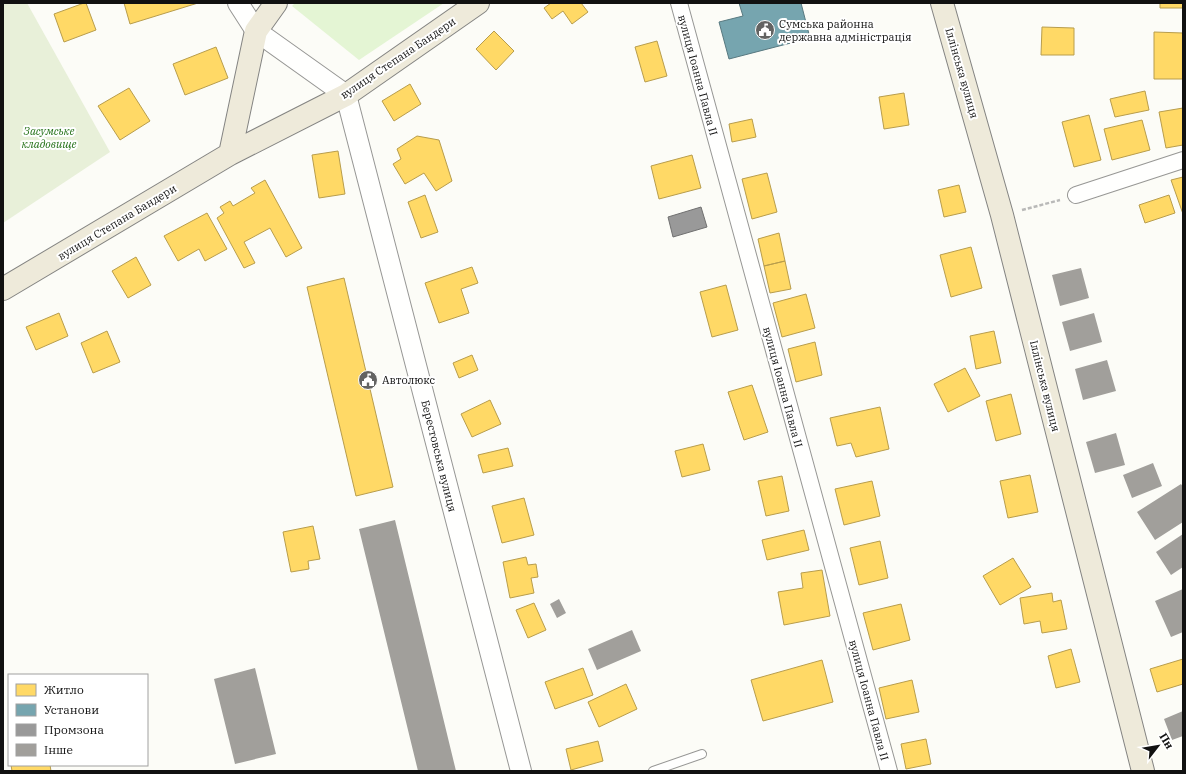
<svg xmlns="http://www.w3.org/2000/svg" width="1186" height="774" font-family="'IBM Plex Serif',serif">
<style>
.green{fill:#e4f5d4}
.cemetery{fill:#e8f0d9}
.homes{fill:#ffd966;stroke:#b89d4c}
.public{fill:#76a5af;stroke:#587980}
.industry{fill:#999;stroke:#707070}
.building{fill:#a19f9b}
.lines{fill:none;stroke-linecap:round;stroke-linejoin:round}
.service-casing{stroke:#979795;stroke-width:10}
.minor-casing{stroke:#979795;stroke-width:18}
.tertiary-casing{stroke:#979795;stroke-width:22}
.primary-casing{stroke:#848482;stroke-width:24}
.path{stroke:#b9b9b8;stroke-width:2.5;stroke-dasharray:4 2;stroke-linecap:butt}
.service{stroke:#fffffe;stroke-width:8}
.minor{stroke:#fffffe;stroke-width:16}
.tertiary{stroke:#fffffe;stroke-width:20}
.primary{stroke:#eeeada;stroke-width:22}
.labels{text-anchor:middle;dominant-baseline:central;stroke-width:4;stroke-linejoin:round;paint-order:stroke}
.poi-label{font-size:11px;fill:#111;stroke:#fff;text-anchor:start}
.street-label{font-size:11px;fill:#111;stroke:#fff}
.park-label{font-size:11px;font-style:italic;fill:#247118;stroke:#fff}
</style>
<rect width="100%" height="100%" fill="#fcfcf7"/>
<path class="green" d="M295,3H444L359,60L292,6Z"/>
<path class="cemetery" d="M3,3H27L110,152L3,223Z"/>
<path class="homes" d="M84,3H86L96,30L64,42L54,14Z
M124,3H198L130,24Z
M551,3H581L588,12L572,24L563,11L552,19L544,8Z
M1160,3H1183V8H1160Z
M1042,27L1074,28V55H1041Z
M494,31L514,51L496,70L476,49Z
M1154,32L1183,33V79H1154Z
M657,41L667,76L645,82L635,47Z
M216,47L228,78L185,95L173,64Z
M410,84L421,104L394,121L382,101Z
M129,88L150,121L120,140L98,106Z
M1145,91L1149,110L1115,117L1110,99Z
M904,93L909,125L884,129L879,97Z
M1183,108V145L1166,148L1159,112Z
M1089,115L1101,160L1074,167L1062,122Z
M752,119L756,137L732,142L729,124Z
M1142,120L1150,150L1112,160L1104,129Z
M417,136L439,140L452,181L436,191L424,173L405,184L393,164L401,159L397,149Z
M338,151L345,194L319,198L312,155Z
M692,155L701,188L659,199L651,166Z
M767,173L777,212L752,219L742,179Z
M1183,177V214L1171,180Z
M265,180L302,248L286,257L270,228L244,242L255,263L244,268L217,218L224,213L220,207L230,201L233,206L255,193L251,188Z
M959,185L966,212L944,217L938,190Z
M425,195L438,232L421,238L408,202Z
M1169,195L1175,213L1145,223L1139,205Z
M207,213L227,249L205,261L199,249L178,261L164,236Z
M779,233L785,261L764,266L758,239Z
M971,247L982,288L951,297L940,255Z
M136,257L151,285L128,298L112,271Z
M785,261L791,289L770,293L764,266Z
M472,267L478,283L461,289L469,313L439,323L425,283Z
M344,278L393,487L356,496L307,287Z
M726,285L738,330L712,337L700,292Z
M806,294L815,328L782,337L773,303Z
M59,313L68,336L36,350L26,327Z
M107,331L120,362L93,373L81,343Z
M994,331L1001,363L976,369L970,336Z
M815,342L822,375L796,382L788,349Z
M472,355L478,370L459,378L453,363Z
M965,368L980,396L948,412L934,384Z
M752,385L768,432L744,440L728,392Z
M1011,394L1021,434L996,441L986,401Z
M490,400L501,424L472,437L461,414Z
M880,407L889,449L856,457L851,443L837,446L830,418Z
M703,444L710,470L682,477L675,451Z
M508,448L513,466L483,473L478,455Z
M1030,475L1038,512L1008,518L1000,481Z
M782,476L789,511L766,516L758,481Z
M872,481L880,516L844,525L835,489Z
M524,498L534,535L502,543L492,506Z
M313,526L320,559L308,561L309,569L291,572L283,532Z
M804,530L809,550L767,560L762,540Z
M880,541L888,578L859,585L850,548Z
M526,557L528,565L536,564L538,577L531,578L534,593L510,598L503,562Z
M1013,558L1031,587L1000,605L983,576Z
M822,570L830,616L784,625L778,592L803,588L801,573Z
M1052,593L1053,602L1061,600L1067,629L1042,633L1040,621L1024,624L1020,598Z
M534,603L546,630L528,638L516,610Z
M901,604L910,640L873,650L863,613Z
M1071,649L1080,682L1056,688L1048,656Z
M1183,659V684L1157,692L1150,669Z
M822,660L833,702L763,721L751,680Z
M583,668L593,695L555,709L545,682Z
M912,680L919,712L886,719L879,688Z
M626,684L637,709L599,727L588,702Z
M926,739L931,764L906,769L901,744Z
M598,741L603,761L571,770L566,749Z
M11,765H50L51,771H12Z"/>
<path class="public" d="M739,3H801L810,38L729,59L719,22L743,16Z"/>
<path class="industry" d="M701,207L707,227L673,237L668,217Z"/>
<path class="building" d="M1081,268L1089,298L1060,306L1052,275Z
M1094,313L1102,342L1070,351L1062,322Z
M1107,360L1116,391L1083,400L1075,369Z
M1116,433L1125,465L1095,473L1086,442Z
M1153,463L1162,486L1132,498L1123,475Z
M1181,484L1183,487V522L1155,540L1137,512Z
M395,520L456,771H418L359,529Z
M1183,534V567L1171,575L1156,552Z
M1183,589V632L1171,637L1155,601Z
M559,599L566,613L557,618L550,604Z
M632,630L641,651L597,670L588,649Z
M255,668L276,754L235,764L214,679Z
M1183,711V736L1172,740L1164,719Z"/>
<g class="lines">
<defs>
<path id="service" d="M653,771L702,754"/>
<path id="minor" d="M679,3L889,771
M1076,195L1183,160"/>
<path id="tertiary" d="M238,3L256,31L346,95L521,771"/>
<path id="primary" d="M942,3L1002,215L1143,771
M230,154L256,31L276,3
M3,289L230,154L346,95L478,3"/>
</defs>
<use href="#service" class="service-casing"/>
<use href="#minor" class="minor-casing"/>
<use href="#tertiary" class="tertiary-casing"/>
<use href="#primary" class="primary-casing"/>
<path class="path" d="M1022,210L1060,200"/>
<use href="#service" class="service"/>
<use href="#minor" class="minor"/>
<use href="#tertiary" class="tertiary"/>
<use href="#primary" class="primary"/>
</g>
<defs>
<symbol id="civic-disc" viewBox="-11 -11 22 22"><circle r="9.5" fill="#636362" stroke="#fff"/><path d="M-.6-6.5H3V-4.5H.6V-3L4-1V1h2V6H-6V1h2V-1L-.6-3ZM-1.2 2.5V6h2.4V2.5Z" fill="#fff"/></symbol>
</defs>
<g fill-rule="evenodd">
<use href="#civic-disc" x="754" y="19" width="22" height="22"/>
<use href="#civic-disc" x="357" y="369" width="22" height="22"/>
</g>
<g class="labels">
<g class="poi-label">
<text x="779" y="24">Сумська районна<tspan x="779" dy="13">державна адміністрація</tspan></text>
<text x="382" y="380">Автолюкс</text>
</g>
<g class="street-label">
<text transform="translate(398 58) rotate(-34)">вулиця Степана Бандери</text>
<text transform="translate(962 73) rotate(74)">Іллінська вулиця</text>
<text transform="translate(698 75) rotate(75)">вулиця Іоанна Павла II</text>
<text transform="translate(117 222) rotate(-31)">вулиця Степана Бандери</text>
<text transform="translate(1045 386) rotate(76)">Іллінська вулиця</text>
<text transform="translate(783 387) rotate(75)">вулиця Іоанна Павла II</text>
<text transform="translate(439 456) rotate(76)">Берестовська вулиця</text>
<text transform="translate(869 700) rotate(75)">вулиця Іоанна Павла II</text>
</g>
<g class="park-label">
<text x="49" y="131">Засумське<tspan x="49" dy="13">кладовище</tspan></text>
</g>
</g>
<rect width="1186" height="774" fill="none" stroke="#111111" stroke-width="8"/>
<rect x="8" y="674" width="140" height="92" fill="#ffffff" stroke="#a0a0a0"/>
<rect x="16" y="684" width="20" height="12" fill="#ffd966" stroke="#a0a0a0"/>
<text x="44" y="694" font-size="12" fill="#111111">Житло</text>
<rect x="16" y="704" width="20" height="12" fill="#76a5af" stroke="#a0a0a0"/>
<text x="44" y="714" font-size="12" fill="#111111">Установи</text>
<rect x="16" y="724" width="20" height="12" fill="#999999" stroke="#a0a0a0"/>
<text x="44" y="734" font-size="12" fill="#111111">Промзона</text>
<rect x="16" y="744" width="20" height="12" fill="#a19f9b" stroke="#a0a0a0"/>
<text x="44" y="754" font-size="12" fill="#111111">Інше</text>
<g transform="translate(1158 746) rotate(59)" stroke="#ffffff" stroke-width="3" paint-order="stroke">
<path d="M0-3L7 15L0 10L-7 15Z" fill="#111111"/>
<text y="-6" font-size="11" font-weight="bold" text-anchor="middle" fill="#111111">Пн</text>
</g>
</svg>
